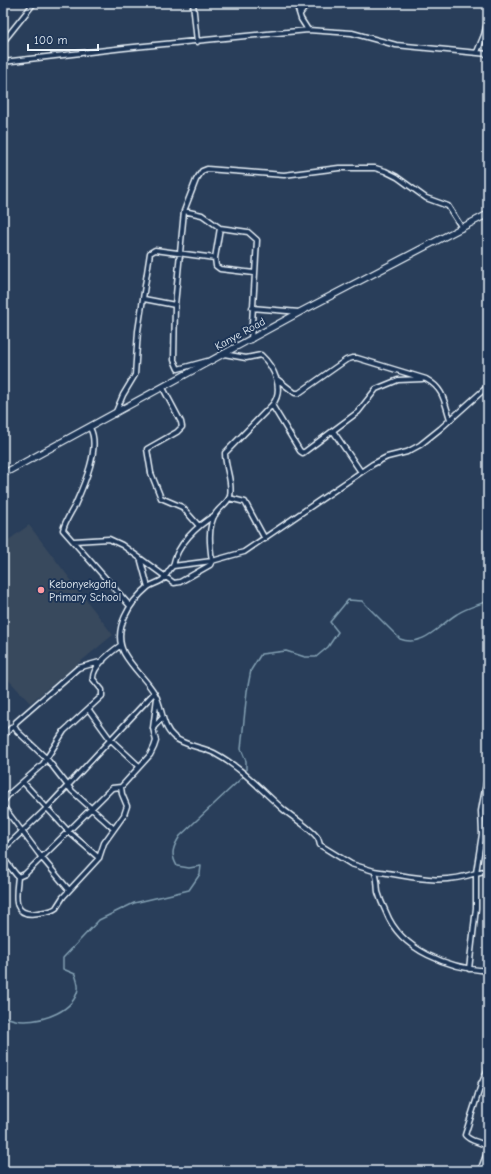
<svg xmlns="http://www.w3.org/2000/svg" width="491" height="1174" font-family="'Comic Neue',sans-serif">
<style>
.built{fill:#37485d}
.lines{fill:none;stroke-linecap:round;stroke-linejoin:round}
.stream{stroke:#829fb2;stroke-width:1.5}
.street-casing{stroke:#e8f1f8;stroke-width:7}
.secondary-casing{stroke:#e8f1f8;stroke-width:8}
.street{stroke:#1d3557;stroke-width:4}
.secondary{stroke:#1d3557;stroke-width:5.5}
.poi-dot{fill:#ff9aa2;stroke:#1d3557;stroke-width:1.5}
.labels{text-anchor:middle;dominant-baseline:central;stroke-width:4;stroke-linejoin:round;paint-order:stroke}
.street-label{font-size:11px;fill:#e8f1f8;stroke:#1d3557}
.poi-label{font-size:11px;fill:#e8f1f8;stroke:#1d3557;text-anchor:start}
</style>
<rect width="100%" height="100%" fill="#293e5a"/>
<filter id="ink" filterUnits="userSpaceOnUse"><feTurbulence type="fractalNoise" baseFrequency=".025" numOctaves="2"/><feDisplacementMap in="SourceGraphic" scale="8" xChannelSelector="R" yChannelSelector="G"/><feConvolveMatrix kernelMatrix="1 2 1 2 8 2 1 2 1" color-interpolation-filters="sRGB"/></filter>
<g filter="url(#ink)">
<path class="built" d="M29,525L113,635L30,703L3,674V544Z"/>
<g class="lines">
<path class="stream" d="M3,1016C10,1019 16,1021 24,1021C44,1021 74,1011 78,989C79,985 76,978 75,974L63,969V958L99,920L134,903L189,890L200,874L201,866L189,868L177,866C170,854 173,847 180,836L246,774V761L241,749L247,691L251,670L261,654L286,651L305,657H316L328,647L338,632L330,622L348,600L362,601L400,639C423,648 439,625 457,614C466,608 478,605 488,601"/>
<defs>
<path id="street" d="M106,3H138
M193,3L197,42
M296,3L301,19L308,30
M300,14L308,3
M3,42L34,3
M477,52L484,35L488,19
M3,62L124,48L308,30L352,33L396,45L488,54
M184,211L202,215L220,228L248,232L257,240L251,340
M220,228L215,258L216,266L220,269L254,273
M144,299L175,305
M252,308L299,312
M207,361L178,369L174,360L175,305L184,211L196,180L202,171L207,169L284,175L339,168H375L385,171L397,177L426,198L448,206L462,228
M277,379L295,393H299L346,360L352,358H357L426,379C444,389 444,401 450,419
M488,386L440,429L420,445L407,452L387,457L373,464L244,552L212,561L173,566C168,570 167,576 162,580C158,583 152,584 148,587C130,602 112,629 124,653C133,669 146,679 155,694C163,708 161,726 174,737C185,746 202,747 214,753C241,767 261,790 284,810C295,819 308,826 317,837C319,839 319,842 320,845L351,864L374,871C378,877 377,885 378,892C380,899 383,906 386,912C401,951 449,968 488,971
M163,388L181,422L182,427L177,432L147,449L151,473L161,498L182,507L199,526
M272,405L300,451L303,453L358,412L376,389L398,380L422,379
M115,414L123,395L135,375L138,331L150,253L155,250L215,258
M90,428C101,447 84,485 75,505C71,513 65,521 63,530L130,606
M333,431L361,472
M229,498L245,502L265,539
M74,541L109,539L122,545L174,583L180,582L210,565L212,561C210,547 207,526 216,513C220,507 228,503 230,496C233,481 225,468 225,453L272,405C285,390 274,367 261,355L246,358L224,354
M141,561L148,587
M173,566C177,544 197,526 215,515
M103,661L78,668L16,722L14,726L17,731L47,759L72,791L114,829
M89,710L110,739L139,766
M153,728L162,718
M3,736L11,728L14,727
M23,782L69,832L99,858
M3,802L9,794L43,764L64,731L102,696V690L93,679C92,667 111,652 121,645
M3,806L42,858L69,890
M3,848L9,844L47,808L154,693
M3,858L18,877C16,895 11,918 38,913C44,912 51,912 56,908L63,897L99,858L104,843L124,815L127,806L122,794L121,787L150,755L154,747L156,741L153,728L157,698
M374,871C412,876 438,886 476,873L482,834L481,811L488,773
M18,877L25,874L112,788L121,787
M469,969L476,908V873L488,870
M488,1068L481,1085L465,1135C471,1143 483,1141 488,1148
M481,1083L488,1089
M480,1171L488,1150"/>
<path id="secondary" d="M3,474L300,312L488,214"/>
</defs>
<use href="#street" class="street-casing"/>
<use href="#secondary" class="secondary-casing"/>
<use href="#street" class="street"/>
<use href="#secondary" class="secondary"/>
</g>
</g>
<circle class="poi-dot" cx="41" cy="590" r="4"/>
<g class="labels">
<g class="street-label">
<text transform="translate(240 334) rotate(-29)">Kanye Road</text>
</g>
<g class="poi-label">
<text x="49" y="584">Kebonyekgotla<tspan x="49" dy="13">Primary School</tspan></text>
</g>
</g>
<rect width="491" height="1174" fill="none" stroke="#1d3557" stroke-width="16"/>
<rect x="8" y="8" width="475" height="1158" fill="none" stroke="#e8f1f8" stroke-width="1.5" filter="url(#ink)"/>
<path d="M28 44v6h70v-6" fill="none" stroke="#e8f1f8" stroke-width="2"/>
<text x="34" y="44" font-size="12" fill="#e8f1f8" stroke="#1d3557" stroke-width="3" paint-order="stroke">100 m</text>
</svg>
